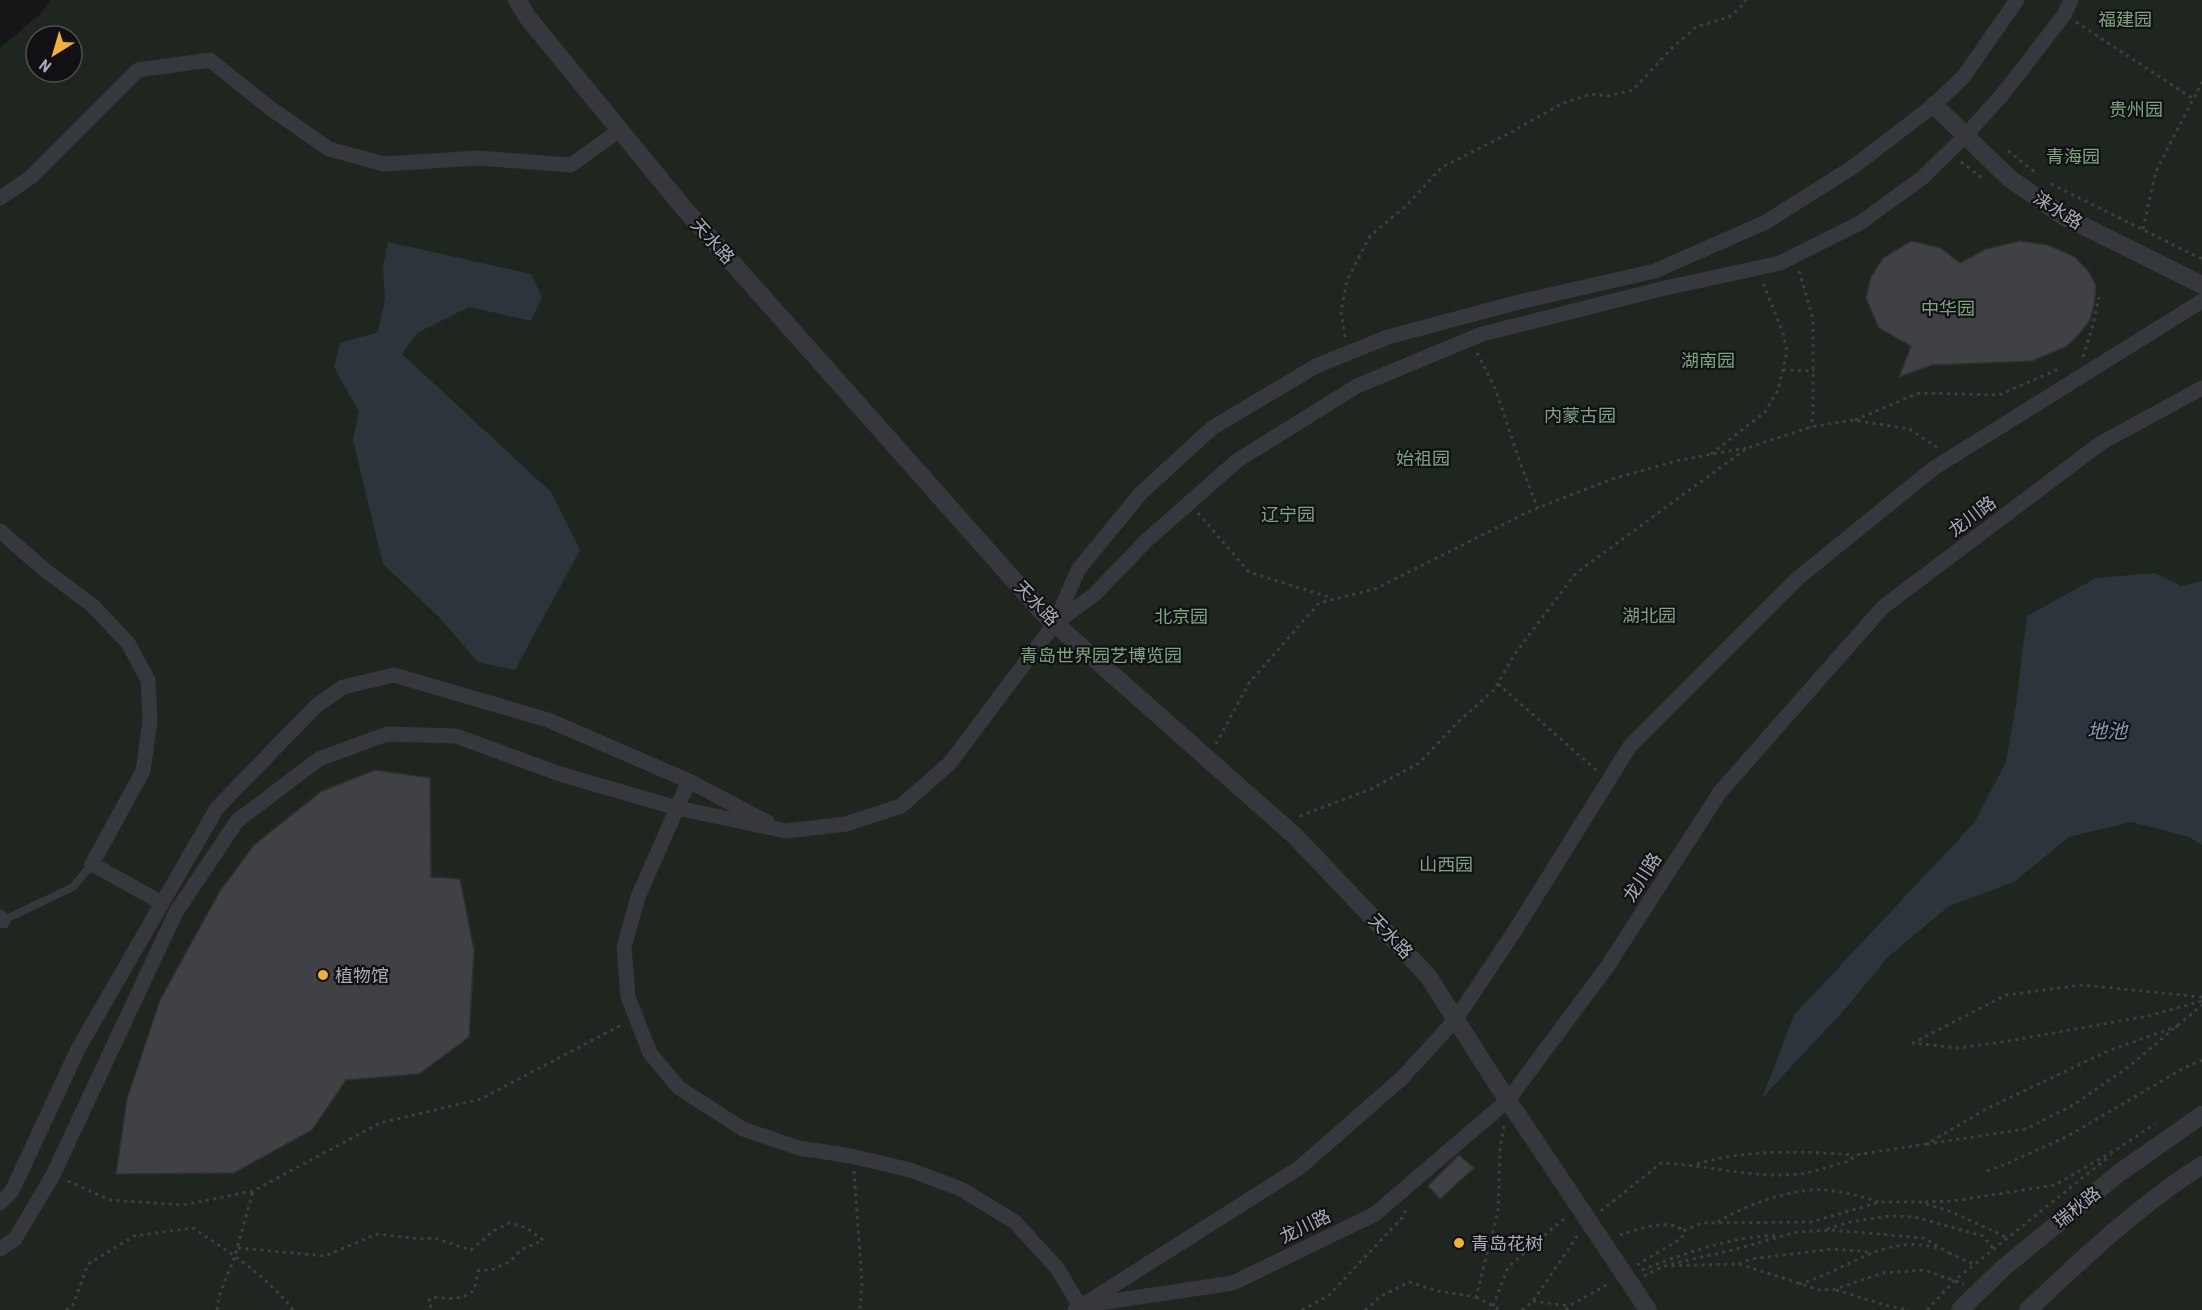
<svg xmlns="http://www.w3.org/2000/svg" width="2202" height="1310" font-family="'Roboto Condensed','Noto Sans SC',sans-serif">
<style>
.green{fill:#1e261f;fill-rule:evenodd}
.water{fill:#2c353c}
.building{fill:#404145;stroke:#303034;stroke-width:1.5}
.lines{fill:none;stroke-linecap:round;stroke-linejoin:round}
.path{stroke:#3d3f44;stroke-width:3;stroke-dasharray:3 4.5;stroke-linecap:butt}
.service{stroke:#37383d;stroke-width:8}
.minor{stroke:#37383d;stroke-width:15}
.tertiary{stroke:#37383d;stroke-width:18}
.poi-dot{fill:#f2b134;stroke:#111113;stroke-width:2}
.labels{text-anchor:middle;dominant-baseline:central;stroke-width:4.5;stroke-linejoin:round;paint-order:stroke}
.park-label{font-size:18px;fill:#7fa381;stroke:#111113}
.street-label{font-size:18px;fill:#a8adb8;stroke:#111113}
.poi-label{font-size:18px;fill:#a8adb8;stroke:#111113;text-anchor:start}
.water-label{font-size:20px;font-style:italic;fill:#7f9bb3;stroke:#111113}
</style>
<rect width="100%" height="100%" fill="#161618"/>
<path class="green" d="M51,0H2202V1310H0V48L39,15ZM36,36H72V72H36Z"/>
<path class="water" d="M388,242L531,274L542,297L531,321L469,307L417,333L402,354L551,492L580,550L515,670L478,662L439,617L383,564L353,440L359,412L334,367L340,343L378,332L385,299L383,267Z
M2155,573L2181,586L2202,581V845L2189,837L2131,822L2069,837L2014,882L1949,906L1888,957L1846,1008L1762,1098L1794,1015L1974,823L2006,762L2016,705L2027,616L2096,578Z"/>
<path class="building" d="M1911,241L1941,248L1960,263L1986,249L2020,241L2048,245L2075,257L2089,272L2096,286L2094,305L2090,320L2080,333L2067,346L2032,361L1932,365L1899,377L1911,346L1879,328L1866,298L1871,277L1883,258Z
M375,770L430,778L431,877L460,879L474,950L469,1037L419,1074L346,1080L312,1130L234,1173L116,1174L127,1099L160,1000L220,891L254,845L322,791Z
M1459,1155L1474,1168L1440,1199L1428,1186Z"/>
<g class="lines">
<path class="path" d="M2076,22L2192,98
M2008,151L2036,173
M1961,162L1982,178
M2051,184L2202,259
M2143,229L2156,171L2202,82
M1799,271L1813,319V416L1811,427
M1345,337L1341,311L1347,280L1370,236L1407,205L1442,167L1510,133L1561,104L1591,94L1609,96L1633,90L1671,49L1696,27L1729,17L1744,4L1746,0
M1477,353L1495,388L1522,468L1538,508
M2083,357L2093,325L2099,297
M1783,370L1814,371
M1855,420L1919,393L1999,395L2059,369
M1711,454L1765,412L1778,390L1787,352L1783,333L1763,283
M1198,513L1249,572L1332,598
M1498,684L1596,770
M1216,744L1249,683L1319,603L1375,589L1532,510L1612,479L1680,460L1746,448
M1300,816L1371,789L1419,763L1459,721L1494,690L1514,655L1576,573L1747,448L1811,427L1853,420L1909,429L1938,448
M2202,997L2082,985L2006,995L1913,1043L1958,1048L2003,1042L2148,1016L2202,1001
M2178,1026L2108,1051L1986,1109L1927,1144L2026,1129L2073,1105L2127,1068L2202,1005
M1697,1164C1748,1149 1802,1151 1854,1155
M854,1171L862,1283L860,1310
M1987,1171L2006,1164L2068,1136L2182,1069L2202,1060
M68,1181L110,1200L183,1205L253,1191L380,1123L481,1099L623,1024
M1925,1202L1953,1201L2055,1185L2117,1149L2155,1124
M1601,1211L1661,1163C1706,1165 1756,1179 1800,1174C1816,1172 1833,1165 1849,1161L1856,1155L1926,1144
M1718,1222C1745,1205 1792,1188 1824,1190C1842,1191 1860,1196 1878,1202
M1827,1229L1850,1222L1890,1216L1915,1217L1983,1236L1993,1248
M1620,1235C1635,1230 1671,1217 1683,1231
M238,1248L325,1256L377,1234L421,1239L434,1238L471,1250L492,1232L509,1223L527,1228L543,1240L521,1250L509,1262L494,1269L478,1271C477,1276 476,1282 475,1287C469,1301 445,1299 433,1297L428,1301L432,1310
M1949,1253L1973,1264
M1671,1264L1733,1250L1797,1232L1831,1230L1924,1238L1949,1253
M1739,1264L1751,1259L1833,1249L1868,1252
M1637,1265L1682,1238L1683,1231L1702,1223L1811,1222L1880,1202H1920L1952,1212L2006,1237
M1642,1270C1679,1255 1738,1234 1778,1236
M1644,1276L1664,1266L1739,1264L1820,1290L1835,1289L1883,1273L1924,1270L1964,1284
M1799,1284C1847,1271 1884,1233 1937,1248
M1836,1290L1888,1306L1909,1310
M1476,1297L1501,1310
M1533,1301L1569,1306
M1493,1306L1508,1267L1566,1217
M66,1310L73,1305L88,1264L134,1236L193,1228C229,1252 266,1275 293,1310
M217,1310L219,1296L235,1256L253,1191
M1302,1310L1328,1296L1402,1218L1406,1210
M1365,1310L1381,1296L1409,1282L1438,1291L1476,1297L1498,1211L1500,1149L1504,1126
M1522,1310L1533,1301L1578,1235
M1566,1310L1569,1306L1610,1283
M1927,1310L1955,1280L2111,1155"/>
<path class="service" d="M2,921L73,887L92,864"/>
<path class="minor" d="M0,198L31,177L138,70L210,60L270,108L329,149L384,164L478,158L571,165L620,130
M0,531L46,571L92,605L128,643L148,680L150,721L143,771L92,864L162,903
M1055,623L1094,595L1147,540L1238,460L1357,386L1482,334L1661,289L1780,263L1860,223L1922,178L1965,136L2002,95L2064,15L2071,0
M689,781L638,897L624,947L628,997L650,1053L679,1088L743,1129L799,1148L851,1156L910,1170L961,1189L1015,1222L1057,1268L1080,1306
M0,917L3,921
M0,1203L12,1191L78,1049L217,808L316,706L343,687L394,675L548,720L689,781L767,822
M0,1249L15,1239L53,1175L176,912L237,821L319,759L387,734L456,736L560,774L677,808L786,831L846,824L901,806L950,763L1055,623L1078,570L1140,494L1212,428L1316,366L1388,337L1519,302L1655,271L1766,222L1853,167L1934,105L1964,76L2017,0
M1086,1305L1233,1283L1375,1214L1508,1100L1607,967L1720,792L1883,607L2101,443L2202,388
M1075,1310L1299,1168L1402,1078L1456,1019L1516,929L1630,746L1798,578L1934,468L2202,301"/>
<path class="tertiary" d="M517,0L528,18L682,206L1044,614L1295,836L1428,976L1497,1084L1648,1310
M1934,105L2009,178L2065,217L2202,285
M1960,1310L2002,1269L2119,1173L2202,1115
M2028,1310C2083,1258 2138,1206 2202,1165"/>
</g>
<g class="poi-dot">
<circle cx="323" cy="975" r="6"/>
<circle cx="1459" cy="1243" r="6"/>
</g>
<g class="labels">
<g class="park-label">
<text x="2125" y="19">福建园</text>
<text x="2136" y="109">贵州园</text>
<text x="2073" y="156">青海园</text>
<text x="1948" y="308">中华园</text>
<text x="1708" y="360">湖南园</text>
<text x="1580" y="415">内蒙古园</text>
<text x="1423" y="458">始祖园</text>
<text x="1288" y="514">辽宁园</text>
<text x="1649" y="615">湖北园</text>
<text x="1181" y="616">北京园</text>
<text x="1101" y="655">青岛世界园艺博览园</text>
<text x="1446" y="864">山西园</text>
</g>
<g class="street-label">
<text transform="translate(2058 210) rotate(32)">涞水路</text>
<text transform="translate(713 241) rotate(48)">天水路</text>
<text transform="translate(1972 516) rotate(-37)">龙川路</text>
<text transform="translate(1037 603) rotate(46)">天水路</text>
<text transform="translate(1642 877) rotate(-57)">龙川路</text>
<text transform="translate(1391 936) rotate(46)">天水路</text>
<text transform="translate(2077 1207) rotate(-39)">瑞秋路</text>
<text transform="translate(1305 1226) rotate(-26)">龙川路</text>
</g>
<g class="poi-label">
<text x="335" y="975">植物馆</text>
<text x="1471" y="1243">青岛花树</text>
</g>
<g class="water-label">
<text x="2107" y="731">地池</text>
</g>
</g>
<g transform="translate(54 54) rotate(217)"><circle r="28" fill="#111113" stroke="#4d4f55" stroke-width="1.5"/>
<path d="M0-4.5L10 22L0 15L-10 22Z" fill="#f2b134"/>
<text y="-9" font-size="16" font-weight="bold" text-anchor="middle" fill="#a8adb8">N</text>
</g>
</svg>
